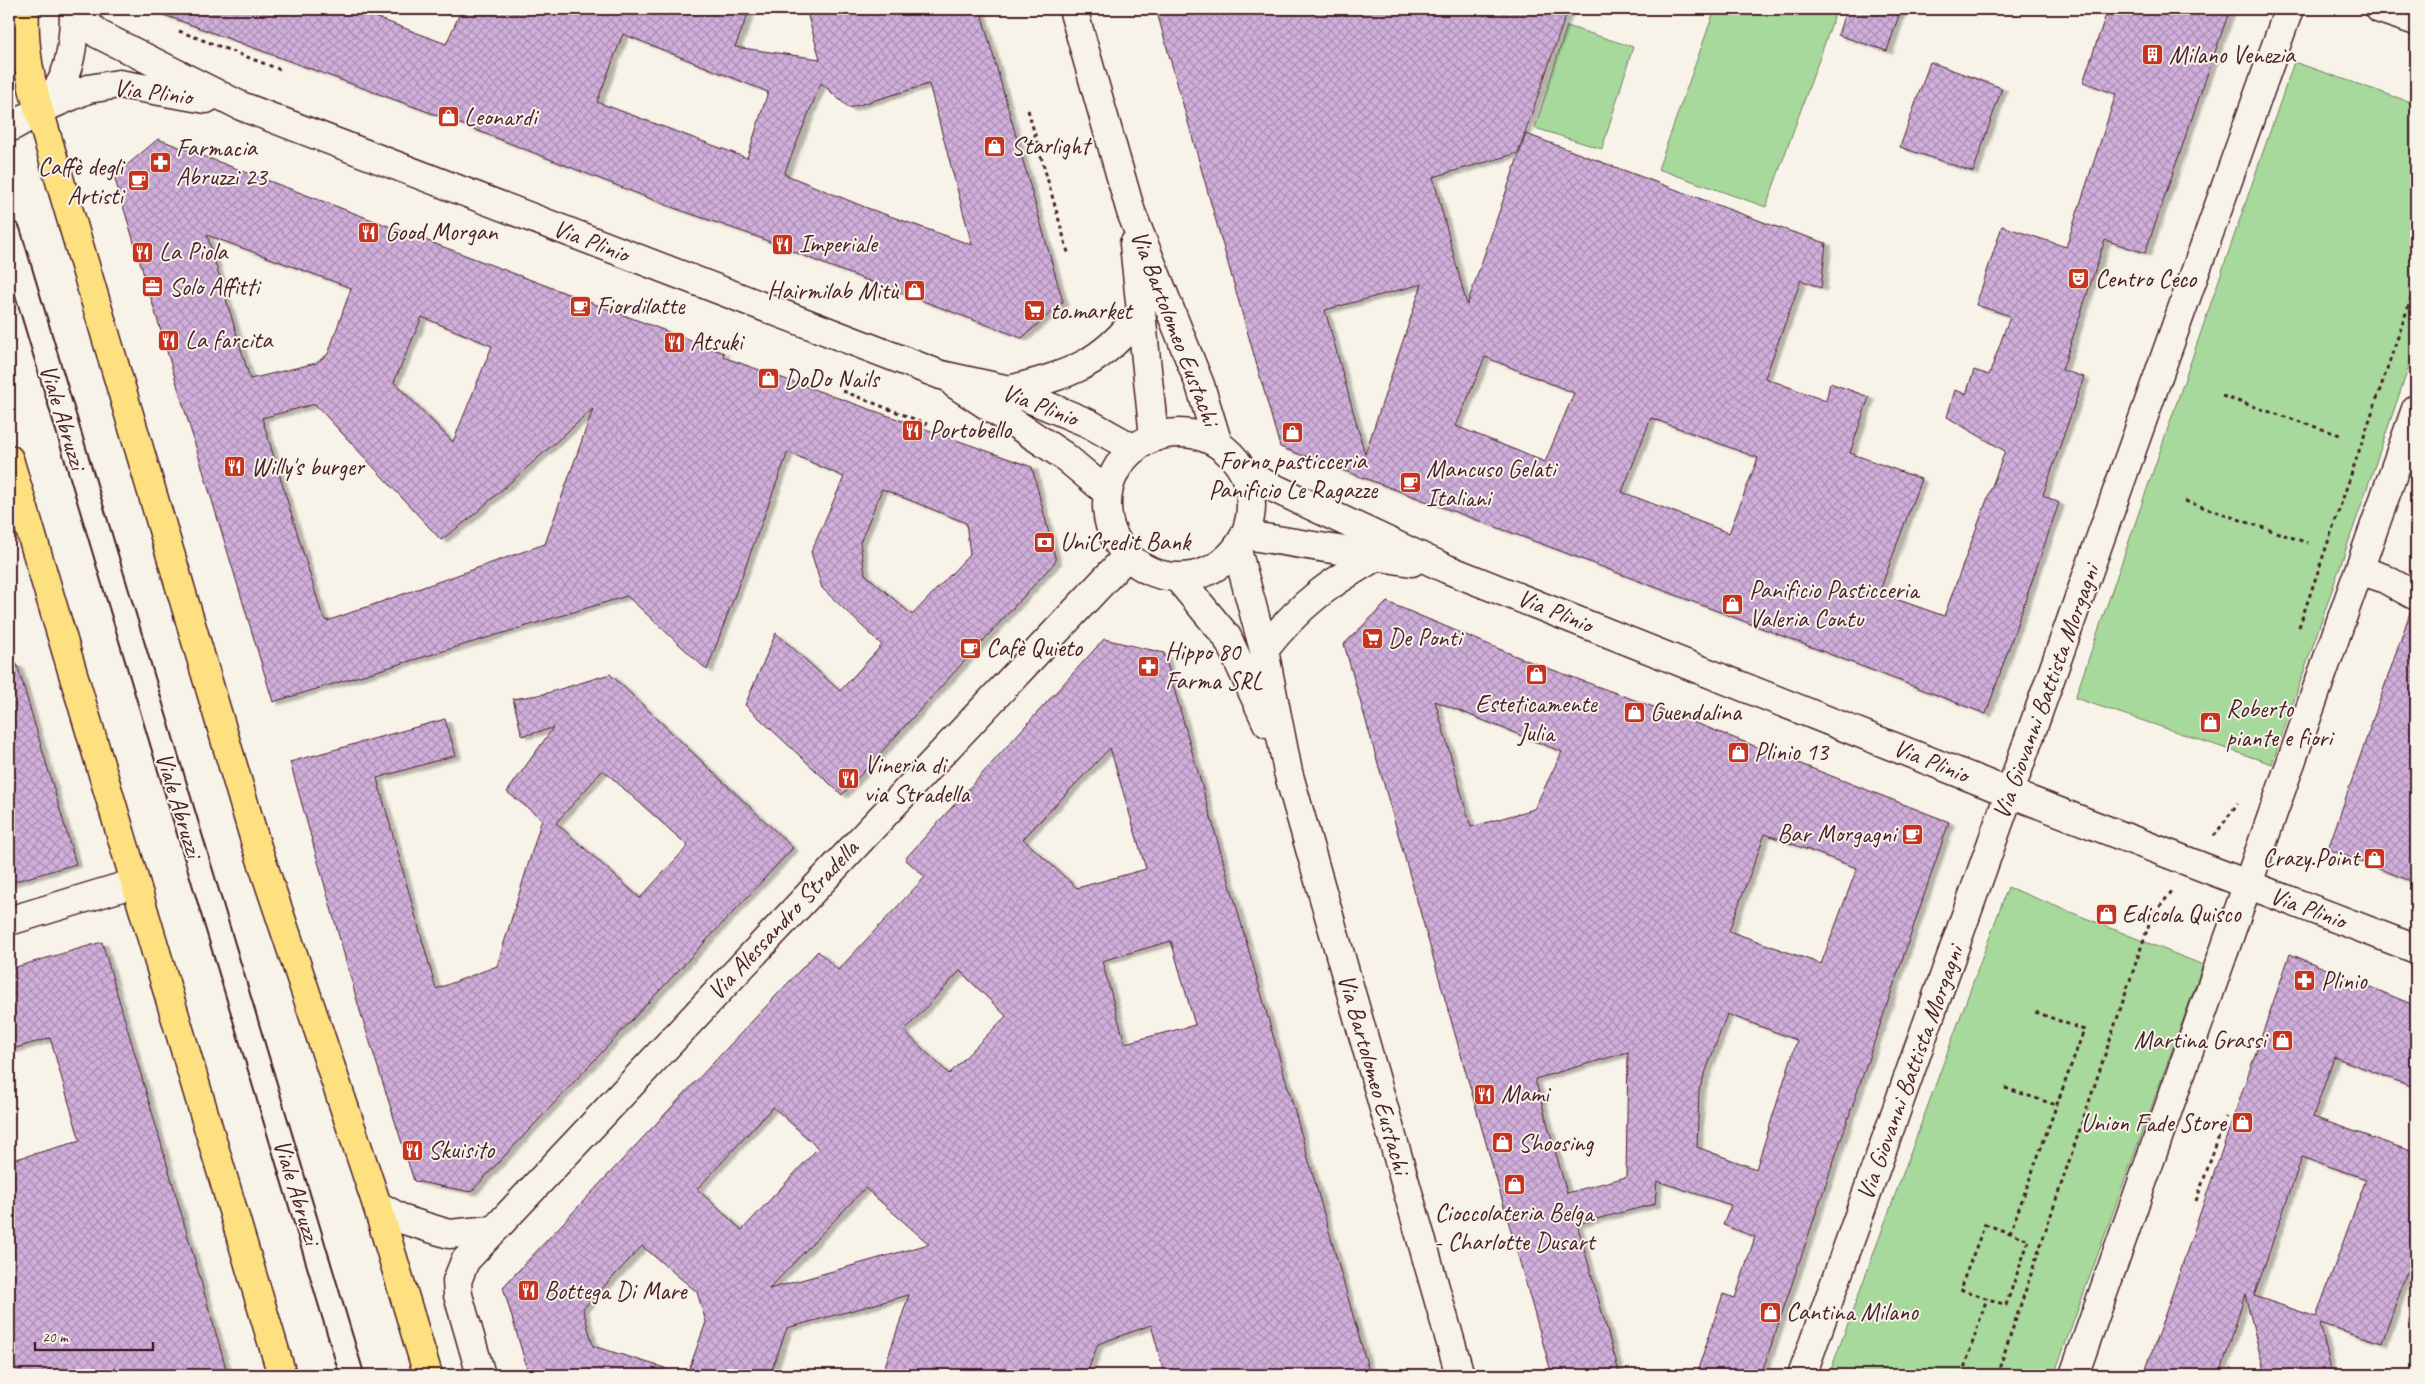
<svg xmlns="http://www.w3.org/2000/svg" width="2425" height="1384" font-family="Caveat,sans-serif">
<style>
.green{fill:#a6d99b;stroke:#787c63}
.building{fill:url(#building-cross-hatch);stroke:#4a1f2b;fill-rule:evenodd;filter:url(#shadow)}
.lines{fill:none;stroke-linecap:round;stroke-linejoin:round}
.service-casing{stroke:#4a1f2b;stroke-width:26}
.minor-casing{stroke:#4a1f2b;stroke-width:31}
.tertiary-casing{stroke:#4a1f2b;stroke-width:31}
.primary-casing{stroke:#4a1f2b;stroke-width:31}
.path{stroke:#4a1f2b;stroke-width:3;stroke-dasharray:4 4;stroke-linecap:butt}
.service{stroke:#f7f3e8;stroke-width:22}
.minor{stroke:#f7f3e8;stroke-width:28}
.tertiary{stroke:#f7f3e8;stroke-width:28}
.primary{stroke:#fde080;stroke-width:28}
.labels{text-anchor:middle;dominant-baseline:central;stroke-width:4;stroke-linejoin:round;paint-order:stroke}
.poi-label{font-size:25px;fill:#4a1f2b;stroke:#f7f3e8;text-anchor:start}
.street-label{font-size:25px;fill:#4a1f2b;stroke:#f7f3e8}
</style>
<defs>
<pattern id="building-cross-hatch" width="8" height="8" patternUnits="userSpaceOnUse" patternTransform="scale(1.25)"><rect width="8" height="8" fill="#d0afdb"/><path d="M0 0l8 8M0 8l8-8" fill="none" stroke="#ab8eb2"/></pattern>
<filter id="shadow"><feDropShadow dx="5.5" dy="3" stdDeviation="1" flood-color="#0004"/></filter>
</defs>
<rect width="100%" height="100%" fill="#f7f3e8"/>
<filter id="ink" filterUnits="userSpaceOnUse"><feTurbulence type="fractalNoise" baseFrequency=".02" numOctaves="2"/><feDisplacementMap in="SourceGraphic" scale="10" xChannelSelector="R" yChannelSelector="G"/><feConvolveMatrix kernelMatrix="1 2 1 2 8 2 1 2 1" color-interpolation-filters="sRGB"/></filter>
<g filter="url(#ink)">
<path class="green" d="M1715,9H1837L1766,207L1658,169Z
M1567,26L1633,47L1602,149L1535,128Z
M2294,62L2416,104V346L2272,764L2075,698Z
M2008,887L2203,965L2054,1375H1829Z"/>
<path class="building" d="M157,9H354L446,44L462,9H750L735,47L820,59L806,9H980L1063,302L1022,338L829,266L758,237L674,208L458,123L156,12ZM623,34L768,92L747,158L597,102ZM821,83L849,108L929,84L972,245L867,208L784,174Z
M1156,9H1568L1518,153L1433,177L1467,305L1526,134L1774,226L1826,243L1821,288L1801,280L1765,378L1826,401L1830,383L1869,397L1850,453L1921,479L1879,593L1944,616L2005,451L1947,417L1955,390L1966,394L1974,370L1989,375L2010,316L1976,305L2002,226L2066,247L2116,94L2083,82L2108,9H2230L2145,253L2105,240L2062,370L2084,377L2043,495L2059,503L1986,714L1558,550L1280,447ZM1422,284L1365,454L1325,310ZM1485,357L1574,393L1545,462L1456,426ZM1651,418L1758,458L1729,533L1622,492Z
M1846,9H1901L1887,51L1838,35Z
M1930,62L2002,88L1973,172L1900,147Z
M158,139L724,353L723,357L1032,467L1056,561L842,795L745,705L776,633L840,691L882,645L822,588L811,552L844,477L788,452L707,670L627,596L273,702L114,176ZM207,235L351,288L328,354L316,363L250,379ZM422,317L492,346L453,442L394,382ZM315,404L441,540L469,519L593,409L545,544L327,621L322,614L262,418ZM882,489L966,523L970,554L912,615L865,574L860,543Z
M1387,602L1523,659L1670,713L1949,822L1761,1375H1696L1723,1294L1735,1298L1755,1237L1723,1225L1731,1205L1657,1181L1655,1204L1577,1224L1620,1375H1552L1344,644ZM1435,701L1562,752L1534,809L1471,827ZM1765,834L1857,868L1821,964L1729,931ZM1727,1014L1797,1040L1756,1169L1697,1147L1699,1090ZM1628,1052L1626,1177L1567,1193L1535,1079Z
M2411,610L2416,612V883L2328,849Z
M1104,639L1164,653L1370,1375H1165L1151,1325L1098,1344L1086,1375H882L909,1295L787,1328L770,1375H687L706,1322L697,1292L642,1246L583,1309L593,1346L665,1368L664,1375H529L503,1287L818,951L838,970L925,877L905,859ZM1110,748L1146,869L1077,888L1023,839ZM1171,941L1195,1025L1125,1043L1102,961ZM960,971L1006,1016L949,1074L904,1031ZM773,1107L818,1148L742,1230L697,1189ZM865,1188L929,1244L769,1289Z
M17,664L76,864L9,883V665Z
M610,674L793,848L471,1192L414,1181L360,1011L290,762L445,719L456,755L377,778L436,989L497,966L542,819L507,792L553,728L522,736L513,699L544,694ZM603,770L688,846L640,898L556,823Z
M102,942L154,1119L228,1375H9V1161L80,1141L50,1038L9,1050V969Z
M2290,954L2416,1006V1088L2334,1057L2313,1117L2416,1153V1246L2382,1343L2320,1323L2332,1375H2265L2245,1294L2220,1375H2144ZM2302,1157L2366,1179L2316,1317L2254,1296Z"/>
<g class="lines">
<defs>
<path id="service" d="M9,233L352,1375"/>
<path id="minor" d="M1073,9L1131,212L1200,385L1218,444
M2380,9L2416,21
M1134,244L1154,437
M1009,390C1070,374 1102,365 1141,312
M1237,550L1264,650L1288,772L1460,1375
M2360,570L2383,578L2416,596
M1178,578L1227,637L1267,723
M1264,650C1300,604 1328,584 1377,556
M9,921L135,883
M377,1205L404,1220L449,1234L492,1230
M481,1375L458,1295L457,1281L465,1261L1127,556
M1802,1375L2289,9
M2074,1375L2416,409"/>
<path id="tertiary" d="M77,9L89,26L98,34L241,106L941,375L1009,390L1088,423L1134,449
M39,110L88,89L119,84L206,99
M9,128C64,100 74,69 74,9
M955,384L1064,456L1108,493
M1107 505a72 72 0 1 1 144 0a72 72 0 1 1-144 0Z
M1246,475L1447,569L2010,793L2416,949
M1246,535L1412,562"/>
<path id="primary" d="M25,9C23,44 29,77 39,110L256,844L377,1205L428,1375
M9,459L282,1375"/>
</defs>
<use href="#service" class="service-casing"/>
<use href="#minor" class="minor-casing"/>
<use href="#tertiary" class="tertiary-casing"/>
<use href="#primary" class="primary-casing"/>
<path class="path" d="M179,31L281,70
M1028,110L1069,256
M843,391L927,424
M2222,396L2343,436
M2185,501L2308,543
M2299,627L2416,284
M2214,836L2238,803
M2005,1088L2056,1105
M2196,1201L2226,1117
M1985,1224L2029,1240L2006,1305L1960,1289Z
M2010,1233L2084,1030L2033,1011
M1962,1375L1987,1298
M1997,1375L2151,918L2172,891"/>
<use href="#service" class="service"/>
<use href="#minor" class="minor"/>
<use href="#tertiary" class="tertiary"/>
<use href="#primary" class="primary"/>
</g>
</g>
<defs>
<symbol id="building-square" viewBox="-11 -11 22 22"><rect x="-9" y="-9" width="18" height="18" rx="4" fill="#c8321e" stroke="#f7f3e8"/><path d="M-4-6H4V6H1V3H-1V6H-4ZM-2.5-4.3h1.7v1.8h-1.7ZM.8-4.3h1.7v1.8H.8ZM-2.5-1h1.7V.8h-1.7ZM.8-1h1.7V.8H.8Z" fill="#fff"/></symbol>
<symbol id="shop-square" viewBox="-11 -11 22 22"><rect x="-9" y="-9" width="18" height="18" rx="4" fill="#c8321e" stroke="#f7f3e8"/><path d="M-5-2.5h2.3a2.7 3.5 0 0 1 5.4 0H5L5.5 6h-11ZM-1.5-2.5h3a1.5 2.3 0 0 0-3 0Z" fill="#fff"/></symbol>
<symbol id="pharmacy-square" viewBox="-11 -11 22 22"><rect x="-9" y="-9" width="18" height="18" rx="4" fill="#c8321e" stroke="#f7f3e8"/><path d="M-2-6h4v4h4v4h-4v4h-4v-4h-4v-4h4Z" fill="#fff"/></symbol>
<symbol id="cafe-square" viewBox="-11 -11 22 22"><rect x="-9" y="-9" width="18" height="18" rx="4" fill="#c8321e" stroke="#f7f3e8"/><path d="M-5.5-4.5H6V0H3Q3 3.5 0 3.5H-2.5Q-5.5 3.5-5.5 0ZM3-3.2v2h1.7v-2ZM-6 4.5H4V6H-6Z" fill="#fff"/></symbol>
<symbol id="restaurant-square" viewBox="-11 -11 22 22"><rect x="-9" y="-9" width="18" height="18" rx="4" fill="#c8321e" stroke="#f7f3e8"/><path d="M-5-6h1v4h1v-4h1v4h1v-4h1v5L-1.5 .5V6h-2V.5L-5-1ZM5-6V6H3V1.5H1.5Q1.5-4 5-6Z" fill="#fff"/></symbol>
<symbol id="theatre-square" viewBox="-11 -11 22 22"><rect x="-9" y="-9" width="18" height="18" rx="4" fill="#c8321e" stroke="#f7f3e8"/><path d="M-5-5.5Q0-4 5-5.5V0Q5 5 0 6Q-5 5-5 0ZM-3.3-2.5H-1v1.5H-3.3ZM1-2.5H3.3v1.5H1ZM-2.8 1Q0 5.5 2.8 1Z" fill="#fff"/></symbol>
<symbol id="office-square" viewBox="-11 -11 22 22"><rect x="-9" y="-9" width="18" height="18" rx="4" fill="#c8321e" stroke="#f7f3e8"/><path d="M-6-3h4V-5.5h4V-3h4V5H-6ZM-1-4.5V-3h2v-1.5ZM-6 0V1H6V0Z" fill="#fff"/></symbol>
<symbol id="supermarket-square" viewBox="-11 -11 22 22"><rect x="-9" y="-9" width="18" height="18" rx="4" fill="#c8321e" stroke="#f7f3e8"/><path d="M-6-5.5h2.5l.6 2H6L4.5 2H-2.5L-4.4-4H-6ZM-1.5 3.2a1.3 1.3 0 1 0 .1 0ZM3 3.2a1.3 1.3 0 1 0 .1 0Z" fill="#fff"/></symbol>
<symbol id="bank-square" viewBox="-11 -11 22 22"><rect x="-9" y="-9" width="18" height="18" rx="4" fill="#c8321e" stroke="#f7f3e8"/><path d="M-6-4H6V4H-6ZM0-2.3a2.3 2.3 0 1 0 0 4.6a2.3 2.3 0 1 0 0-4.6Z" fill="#fff"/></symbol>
</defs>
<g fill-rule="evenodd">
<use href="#building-square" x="2140" y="42" width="25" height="25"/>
<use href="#shop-square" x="436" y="104" width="25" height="25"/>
<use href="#shop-square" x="982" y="134" width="25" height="25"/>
<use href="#pharmacy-square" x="148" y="150" width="25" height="25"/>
<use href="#cafe-square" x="126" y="168" width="25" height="25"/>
<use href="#restaurant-square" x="356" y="220" width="25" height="25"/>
<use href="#restaurant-square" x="770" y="232" width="25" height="25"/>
<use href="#restaurant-square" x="130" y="240" width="25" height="25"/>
<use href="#theatre-square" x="2066" y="266" width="25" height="25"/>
<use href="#office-square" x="140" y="274" width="25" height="25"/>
<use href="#shop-square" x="902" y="278" width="25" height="25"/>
<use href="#cafe-square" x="568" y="294" width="25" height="25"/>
<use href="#supermarket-square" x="1022" y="298" width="25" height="25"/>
<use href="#restaurant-square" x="156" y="328" width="25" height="25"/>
<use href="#restaurant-square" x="662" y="330" width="25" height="25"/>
<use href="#shop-square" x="756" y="366" width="25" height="25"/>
<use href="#restaurant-square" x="900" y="418" width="25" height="25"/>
<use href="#shop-square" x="1280" y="420" width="25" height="25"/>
<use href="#restaurant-square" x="222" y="454" width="25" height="25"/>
<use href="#cafe-square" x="1398" y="470" width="25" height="25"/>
<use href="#bank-square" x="1032" y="530" width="25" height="25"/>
<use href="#shop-square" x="1720" y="592" width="25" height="25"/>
<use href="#supermarket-square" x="1360" y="626" width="25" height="25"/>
<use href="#cafe-square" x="958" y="636" width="25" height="25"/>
<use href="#pharmacy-square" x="1136" y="654" width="25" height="25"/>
<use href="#shop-square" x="1524" y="662" width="25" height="25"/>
<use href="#shop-square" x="1622" y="700" width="25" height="25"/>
<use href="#shop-square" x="2198" y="710" width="25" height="25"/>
<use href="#shop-square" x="1726" y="740" width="25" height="25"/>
<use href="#restaurant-square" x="836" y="766" width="25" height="25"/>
<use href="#cafe-square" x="1900" y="822" width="25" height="25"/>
<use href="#shop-square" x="2362" y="846" width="25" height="25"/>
<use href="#shop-square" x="2094" y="902" width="25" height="25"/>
<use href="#pharmacy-square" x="2292" y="968" width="25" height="25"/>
<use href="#shop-square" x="2270" y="1028" width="25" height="25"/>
<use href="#restaurant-square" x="1472" y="1082" width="25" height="25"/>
<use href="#shop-square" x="2230" y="1110" width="25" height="25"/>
<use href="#shop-square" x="1490" y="1130" width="25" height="25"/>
<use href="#restaurant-square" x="400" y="1138" width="25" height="25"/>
<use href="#shop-square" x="1502" y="1172" width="25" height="25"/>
<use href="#restaurant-square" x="516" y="1278" width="25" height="25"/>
<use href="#shop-square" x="1758" y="1300" width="25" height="25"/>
</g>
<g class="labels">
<g class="poi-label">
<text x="2169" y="55">Milano Venezia</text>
<text x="464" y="117">Leonardi</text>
<text x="1011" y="146">Starlight</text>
<text x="176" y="148">Farmacia<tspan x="176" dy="29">Abruzzi 23</tspan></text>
<text x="123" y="167" text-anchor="end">Caffè degli<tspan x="123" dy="29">Artisti</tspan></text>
<text x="385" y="232">Good Morgan</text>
<text x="799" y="244">Imperiale</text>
<text x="159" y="252">La Piola</text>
<text x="2095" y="279">Centro Ceco</text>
<text x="169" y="287">Solo Affitti</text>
<text x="898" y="291" text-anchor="end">Hairmilab Mitù</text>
<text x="596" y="306">Fiordilatte</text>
<text x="1050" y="311">to.market</text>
<text x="185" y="340">La farcita</text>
<text x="690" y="342">Atsuki</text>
<text x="784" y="379">DoDo Nails</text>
<text x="929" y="430">Portobello</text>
<text x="1293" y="461" text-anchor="middle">Forno pasticceria<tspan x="1293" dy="29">Panificio Le Ragazze</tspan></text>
<text x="251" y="467">Willy's burger</text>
<text x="1426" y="469">Mancuso Gelati<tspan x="1426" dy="29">Italiani</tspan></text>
<text x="1060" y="542">UniCredit Bank</text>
<text x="1749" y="590">Panificio Pasticceria<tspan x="1749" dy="29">Valeria Contu</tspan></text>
<text x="1388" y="638">De Ponti</text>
<text x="986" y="648">Cafè Quieto</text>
<text x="1165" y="652">Hippo 80<tspan x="1165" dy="29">Farma SRL</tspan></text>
<text x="1536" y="704" text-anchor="middle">Esteticamente<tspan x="1536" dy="29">Julia</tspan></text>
<text x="2226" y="709">Roberto<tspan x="2226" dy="29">piante e fiori</tspan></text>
<text x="1650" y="712">Guendalina</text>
<text x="1754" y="752">Plinio 13</text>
<text x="864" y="765">Vineria di<tspan x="864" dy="29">via Stradella</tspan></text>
<text x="1896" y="834" text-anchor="end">Bar Morgagni</text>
<text x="2359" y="858" text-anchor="end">Crazy.Point</text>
<text x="2122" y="914">Edicola Quisco</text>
<text x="2321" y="981">Plinio</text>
<text x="2266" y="1040" text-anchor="end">Martina Grassi</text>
<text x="1501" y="1094">Mami</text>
<text x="2226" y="1123" text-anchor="end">Union Fade Store</text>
<text x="1518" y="1143">Shoosing</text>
<text x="428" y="1150">Skuisito</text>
<text x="1514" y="1213" text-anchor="middle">Cioccolateria Belga<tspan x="1514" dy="29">- Charlotte Dusart</tspan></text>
<text x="544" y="1291">Bottega Di Mare</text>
<text x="1786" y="1312">Cantina Milano</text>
</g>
<g class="street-label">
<text transform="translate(153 92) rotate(7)">Via Plinio</text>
<text transform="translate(591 241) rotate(21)">Via Plinio</text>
<text transform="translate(1175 328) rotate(69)">Via Bartolomeo Eustachi</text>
<text transform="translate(1040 405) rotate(21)">Via Plinio</text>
<text transform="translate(63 417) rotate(73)">Viale Abruzzi</text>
<text transform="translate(1555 611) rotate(22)">Via Plinio</text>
<text transform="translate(2046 692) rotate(-70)">Via Giovanni Battista Morgagni</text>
<text transform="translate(1931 761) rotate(22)">Via Plinio</text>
<text transform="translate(179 805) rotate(73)">Viale Abruzzi</text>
<text transform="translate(2308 908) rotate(20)">Via Plinio</text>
<text transform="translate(783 920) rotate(-47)">Via Alessandro Stradella</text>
<text transform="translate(1910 1073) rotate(-70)">Via Giovanni Battista Morgagni</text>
<text transform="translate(1374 1074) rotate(74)">Via Bartolomeo Eustachi</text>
<text transform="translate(297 1192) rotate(73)">Viale Abruzzi</text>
</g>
</g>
<rect width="2425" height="1384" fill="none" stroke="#f7f3e8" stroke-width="30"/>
<rect x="15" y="15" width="2395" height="1354" fill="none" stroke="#4a1f2b" stroke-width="2" filter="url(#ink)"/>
<path d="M35 1342v8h118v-8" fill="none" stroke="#4a1f2b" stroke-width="2.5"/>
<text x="42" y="1342" font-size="15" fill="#4a1f2b" stroke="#f7f3e8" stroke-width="4" paint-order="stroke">20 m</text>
</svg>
